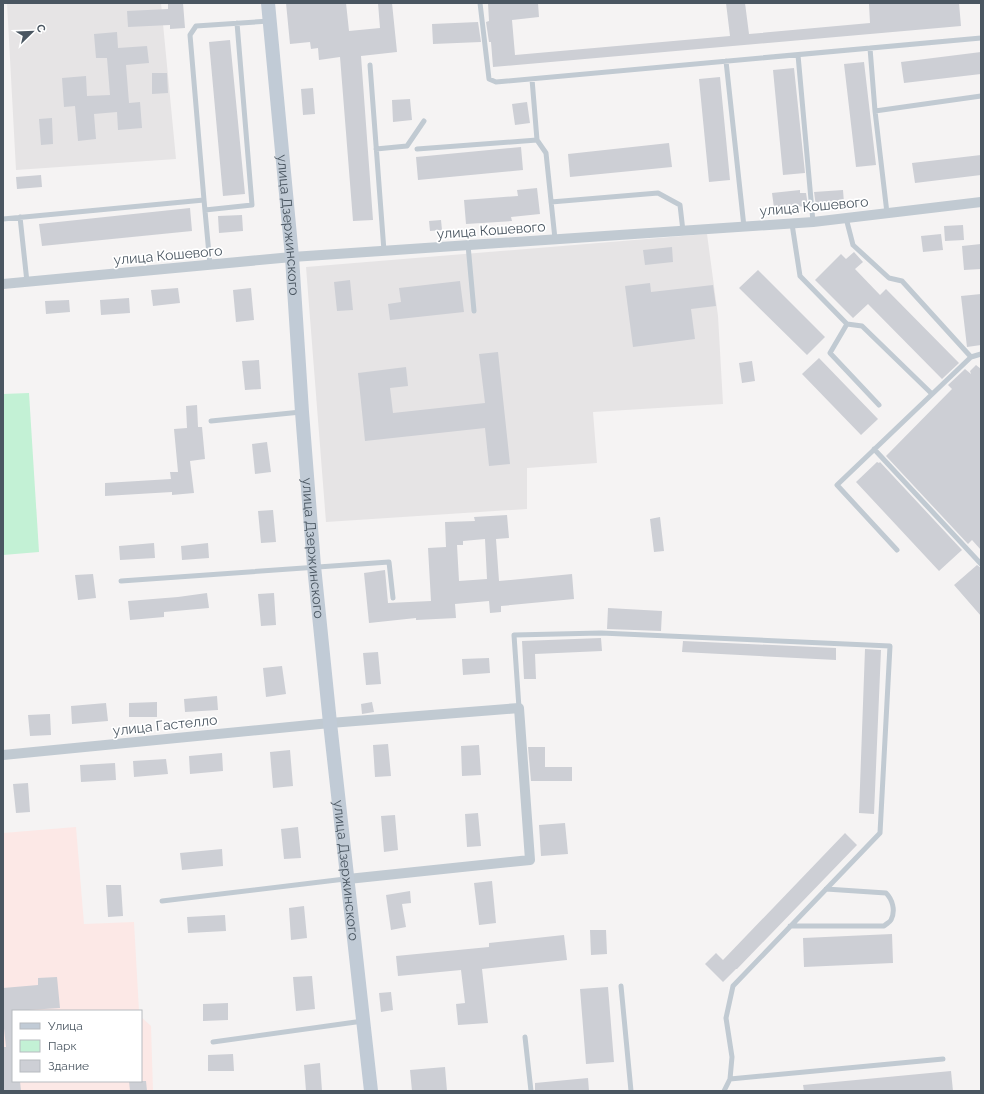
<svg xmlns="http://www.w3.org/2000/svg" width="984" height="1094" font-family="Raleway,sans-serif">
<style>
.education{fill:#e6e4e5}
.medical{fill:#fce8e6}
.green{fill:#c3f1d5}
.building{fill:#cdcfd5;fill-rule:evenodd}
.lines{fill:none;stroke-linecap:round;stroke-linejoin:round}
.lane{stroke:#c1cad2;stroke-width:5}
.street{stroke:#c1cad2;stroke-width:10}
.secondary{stroke:#c1cbd6;stroke-width:14}
.labels{text-anchor:middle;dominant-baseline:central;stroke-width:3.5;stroke-linejoin:round;paint-order:stroke}
.street-label{font-size:14px;fill:#4a5661;stroke:#fff}
</style>
<rect width="100%" height="100%" fill="#f5f3f3"/>
<path class="education" d="M7,3H161L176,159L16,170Z
M707,234L718,316L723,404L593,412L597,463L527,468V509L326,522L306,267Z"/>
<path class="medical" d="M76,827L84,924L134,922L139,1011H13V1081H141V1017L151,1026L153,1091H3V833Z"/>
<path class="green" d="M29,393L39,552L3,555V394Z"/>
<path class="building" d="M168,3H183L185,28L170,29V25L128,27L127,11L168,9Z
M286,3H346L349,31L380,28L378,3H392L397,52L361,56L373,220L353,221L340,57L319,60L318,48L311,49L310,42L290,44Z
M488,3H538L539,17L512,20L515,55L730,36L726,3H745L749,34L870,23L869,4L882,3H959L961,26L493,67L491,42H489L486,22L489,21Z
M478,22L481,42L433,44L432,24Z
M117,32L118,48L147,46L149,63L126,65L129,103L140,102L142,128L118,130L117,112L94,114L96,139L78,141L75,106L64,107L62,78L86,76L87,96L110,95L107,58H96L94,34Z
M230,40L245,194L223,196L209,42Z
M981,52V74L904,83L901,62Z
M864,62L876,165L856,167L844,64Z
M794,68L805,173L783,175L773,70Z
M152,73H167L168,93L152,94Z
M720,77L730,180L709,182L699,79Z
M313,88L315,114L303,115L301,89Z
M410,99L412,120L393,122L392,100Z
M527,102L530,123L515,125L512,104Z
M52,118L53,144L41,145L39,119Z
M669,143L672,167L570,177L568,154Z
M521,147L523,170L418,180L416,157Z
M981,155V175L915,183L912,163Z
M41,175L42,187L17,189L16,177Z
M537,188L540,214L511,217L512,221L466,224L464,200L518,196L517,190Z
M800,190V193H806L808,206L774,208L772,193Z
M843,190L844,203L816,206L814,192Z
M190,208L192,231L42,246L39,224Z
M242,215L243,231L219,233L218,216Z
M441,220L442,230L430,231L429,221Z
M963,225L964,240L945,241L944,226Z
M941,234L943,250L923,252L921,236Z
M981,244V269L964,270L962,246Z
M672,247L673,262L645,265L643,250Z
M854,252L863,262L855,269L880,295L886,289L959,363L942,379L868,304L853,318L815,280L841,254L846,259Z
M758,270L825,337L807,355L739,288Z
M350,280L353,310L337,311L334,282Z
M460,281L464,312L390,320L388,304L401,302L399,288Z
M650,283L651,292L713,285L716,306L691,309L695,339L633,347L625,286Z
M178,288L180,303L153,306L151,290Z
M251,288L254,320L236,322L233,290Z
M981,294V345L967,347L961,296Z
M129,298L130,313L101,315L100,300Z
M69,300L70,312L46,314L45,301Z
M498,352L510,464L489,466L485,428L365,441L358,373L406,367L408,386L390,388L393,413L485,403L479,354Z
M819,358L878,419L861,435L802,374Z
M259,360L261,389L245,390L242,361Z
M752,361L755,381L742,383L739,363Z
M976,365L981,369V550L972,540L968,544L886,456L952,389L948,385L965,369L971,374L970,371Z
M197,405L198,427H202L205,459L190,461L194,493L172,495V492L105,496V483L171,479L170,472H178L174,429L187,428L186,406Z
M267,442L271,472L255,474L252,444Z
M877,462L879,463L880,462L962,550L939,571L856,482Z
M273,510L276,542L261,543L258,511Z
M507,515L509,538L496,539L499,581L572,574L574,599L501,606V612L490,613L489,601L455,604L456,618L416,620V618L369,623L364,573L385,570L388,603L431,601L428,548L446,547L445,522L475,521L474,517ZM485,539L487,579L459,581L457,545H463V541Z
M660,517L664,551L654,552L650,519Z
M154,543L155,558L120,560L119,546Z
M208,543L209,558L182,560L181,546Z
M977,565L981,568V616L954,585Z
M93,574L96,598L78,600L75,575Z
M207,593L209,608L164,612V617L130,620L128,601L178,597Z
M274,593L276,625L261,626L258,594Z
M608,608L662,611L661,631L607,629Z
M601,638L602,651L535,654L536,679H524L522,641Z
M683,641L836,648V660L682,652Z
M865,649L881,650L874,814L859,813Z
M378,652L381,684L366,685L363,653Z
M489,658L490,673L463,675L462,659Z
M282,666L286,694L266,697L263,668Z
M217,696L218,710L185,712L184,699Z
M157,702V717H129V703Z
M372,702L374,712L362,714L361,704Z
M106,703L108,721L72,724L71,706Z
M50,714L51,735L30,736L28,715Z
M388,744L391,776L375,777L373,745Z
M479,745L481,775L462,776L461,746Z
M528,747H545V767H572V781H531Z
M290,750L293,786L273,788L270,752Z
M222,753L223,771L190,774L189,756Z
M166,759L168,774L134,777L133,761Z
M115,763L116,780L81,782L80,765Z
M28,783L30,812L16,813L13,784Z
M478,813L481,846L467,847L465,814Z
M395,815L398,850L384,852L381,816Z
M565,823L568,854L541,856L539,825Z
M298,827L301,858L284,859L281,829Z
M845,833L857,845L737,969H736L723,982L705,964L716,953L723,960Z
M222,849L223,866L182,870L180,853Z
M492,881L496,923L479,925L474,883Z
M106,885H121L123,916L108,917Z
M410,891L411,903L402,904L406,927L391,930L386,895Z
M304,906L307,938L291,940L289,908Z
M225,915L226,931L188,933L187,917Z
M590,930H606L607,954L591,955Z
M892,934L893,963L804,967L803,938Z
M564,935L567,960L482,969L488,1023L458,1025L456,1004L465,1003L461,970L398,976L396,956L489,947V943Z
M312,976L315,1009L296,1011L293,977Z
M57,977L60,1008L13,1011V1081H20L21,1091H3V1047H6L3,1019V988L38,985V978Z
M608,987L614,1062L586,1064L580,989Z
M391,992L393,1010L381,1012L379,993Z
M228,1003V1020L203,1021V1004Z
M233,1054L234,1071H208V1055Z
M320,1063L322,1091H306L304,1065Z
M445,1067L447,1091H412L410,1070Z
M951,1071L953,1091H804L803,1085Z
M588,1078L589,1091H535V1083Z
M129,1081H146L147,1091H130Z"/>
<g class="lines">
<path class="lane" d="M480,3L489,79L496,82L981,38
M870,48L875,111L887,213
M798,55L813,222
M726,61L744,227
M370,65L384,251
M532,79L537,140L546,153L555,239
M875,111L981,96
M376,149L407,146L424,121
M417,149L537,140
M204,200L190,35L196,26L269,21
M551,202L658,193L680,205L683,231
M205,210L252,205L237,23
M20,217L27,282
M846,218L853,245L889,278L902,281L971,357
M3,219L204,200L210,265
M792,224L800,276L847,324L862,326L932,394
M468,245L474,311
M847,324L830,353L879,405
M211,421L301,412
M874,449L981,564
M897,550L837,485L971,357L981,354
M121,581L389,562L393,598
M519,708L514,635L601,633L890,646L880,833L733,986L726,1018L732,1057L730,1079L724,1091
M162,901L345,879
M790,926H884C886,924 890,922 891,920C896,910 892,899 886,893L826,889
M621,986L631,1091
M525,1037L531,1091
M213,1042L363,1021
M730,1079L943,1059"/>
<path class="street" d="M3,284L292,257L813,222L981,202
M3,755L330,723L519,708L530,860L348,879"/>
<path class="secondary" id="s1" d="M268,3L292,257L302,412L314,566L330,723L371,1091"/>
</g>
<g class="labels">
<g class="street-label">
<text transform="translate(814 206) rotate(-5)">улица Кошевого</text>
<text stroke="none"><textPath href="#s1" startOffset="223">улица Дзержинского</textPath></text>
<text transform="translate(491 230) rotate(-4)">улица Кошевого</text>
<text transform="translate(168 255) rotate(-5)">улица Кошевого</text>
<text stroke="none"><textPath href="#s1" startOffset="547">улица Дзержинского</textPath></text>
<text transform="translate(165 725) rotate(-6)">улица Гастелло</text>
<text stroke="none"><textPath href="#s1" startOffset="871">улица Дзержинского</textPath></text>
</g>
</g>
<rect width="984" height="1094" fill="none" stroke="#4a5661" stroke-width="8"/>
<rect x="12" y="1010" width="130" height="72" fill="#ffffff" stroke="#b7bbc0"/>
<rect x="20" y="1023" width="20" height="6" fill="#c1cbd6" stroke="#b7bbc0"/>
<text x="48" y="1030" font-size="12" fill="#4a5661">Улица</text>
<rect x="20" y="1040" width="20" height="12" fill="#c3f1d5" stroke="#b7bbc0"/>
<text x="48" y="1050" font-size="12" fill="#4a5661">Парк</text>
<rect x="20" y="1060" width="20" height="12" fill="#cdcfd5" stroke="#b7bbc0"/>
<text x="48" y="1070" font-size="12" fill="#4a5661">Здание</text>
<g transform="translate(32 32) rotate(67)" stroke="#ffffff" stroke-width="3" paint-order="stroke">
<path d="M0-3L7 15L0 10L-7 15Z" fill="#4a5661"/>
<text y="-6" font-size="11" font-weight="bold" text-anchor="middle" fill="#4a5661">С</text>
</g>
</svg>
